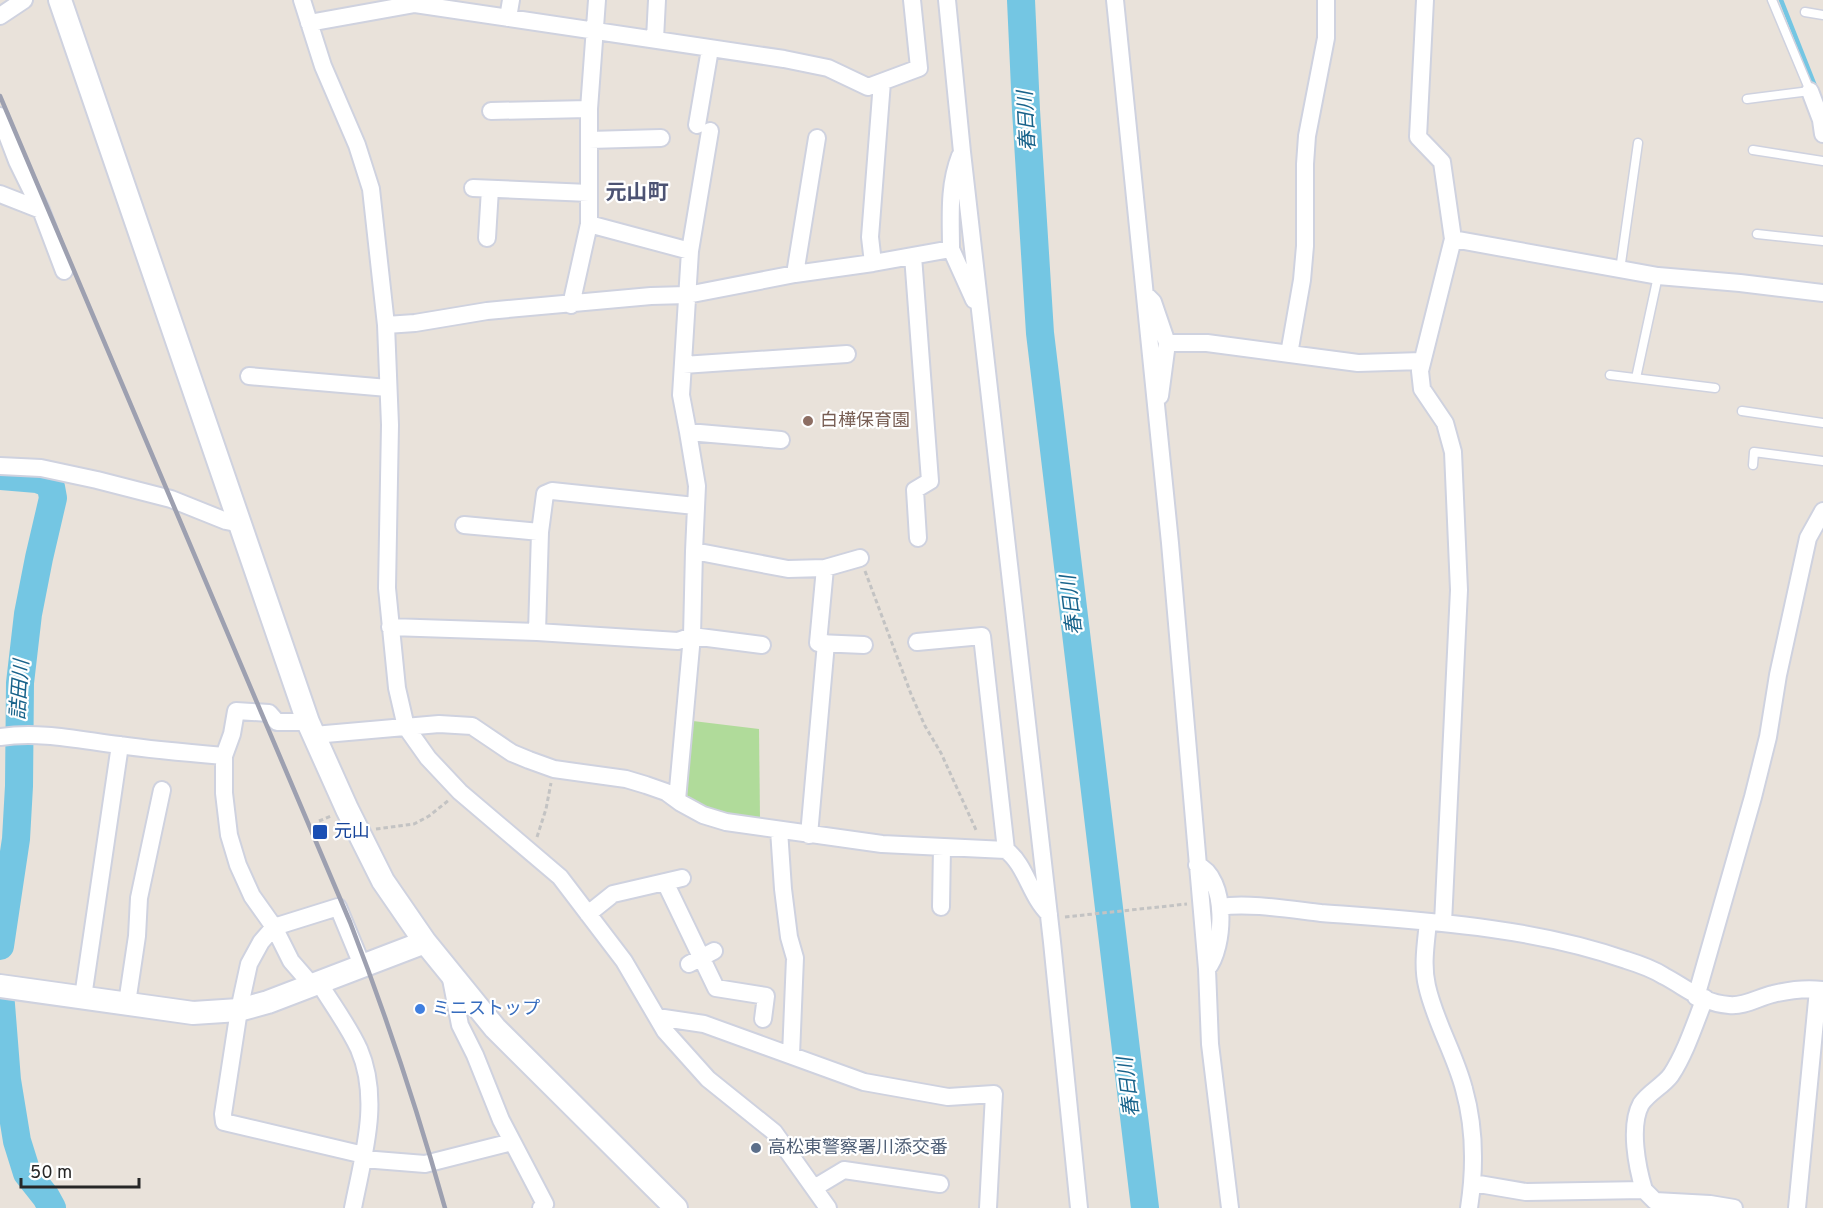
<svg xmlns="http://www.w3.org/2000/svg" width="1823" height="1208" font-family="Overpass,'Noto Sans JP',sans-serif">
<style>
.green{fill:#b0db9a}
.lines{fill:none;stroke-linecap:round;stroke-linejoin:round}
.stream{stroke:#74c6e3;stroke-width:4.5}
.river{stroke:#74c6e3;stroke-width:28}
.lane-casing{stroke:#cfd2df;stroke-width:11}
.street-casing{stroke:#cfd2df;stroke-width:20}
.secondary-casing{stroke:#cfd2df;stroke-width:26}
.path{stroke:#c3c3c3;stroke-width:3;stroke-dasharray:4.5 3;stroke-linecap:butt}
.lane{stroke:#fff;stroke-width:8}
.street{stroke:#fff;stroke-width:16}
.secondary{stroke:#fff;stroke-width:22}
.rail{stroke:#9da0b0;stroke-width:4.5}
.education-dot{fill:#8d6e63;stroke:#fff;stroke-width:2}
.transit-dot{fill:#1a4fb4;stroke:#fff;stroke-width:2}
.shop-dot{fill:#3f7fe0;stroke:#fff;stroke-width:2}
.service-dot{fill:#5c6f8a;stroke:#fff;stroke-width:2}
.labels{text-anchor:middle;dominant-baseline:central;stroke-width:4.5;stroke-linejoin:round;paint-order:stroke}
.education-label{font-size:18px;fill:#785e54;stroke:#fff;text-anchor:start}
.transit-label{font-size:18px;fill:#164399;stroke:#fff;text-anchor:start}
.shop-label{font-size:18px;fill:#366cbe;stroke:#fff;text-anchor:start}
.service-label{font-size:18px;fill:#4e5e75;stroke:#fff;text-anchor:start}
.water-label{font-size:20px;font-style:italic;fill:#18638b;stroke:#fff}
.quarter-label{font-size:21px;font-weight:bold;fill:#4c5373;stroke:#fff}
</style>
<rect width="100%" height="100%" fill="#e9e2da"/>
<path class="green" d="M693,721L759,729L760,819L731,818L689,801L687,794Z"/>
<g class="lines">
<path class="stream" d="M1781,0L1815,86"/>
<path class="river" d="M1021,0L1026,110L1040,333L1145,1208
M0,476L37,479L45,482L51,487L53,498L39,558L28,614L20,683L19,786L16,839L0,946
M0,992L7,1080L17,1141L27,1173L46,1197L52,1208"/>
<defs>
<path id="lane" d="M1805,12L1823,15
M1747,99L1810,91L1772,0
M1753,150L1823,161
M1757,234L1823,241
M1620,270L1638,143
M1610,375L1715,388
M1636,378L1658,276
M1742,411L1823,423
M1753,465L1754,452L1823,461"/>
<path id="street" d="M302,0L323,66L357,145L371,189L386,325L390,425L387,588L397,688L406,727L428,758L460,792L560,877L624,961L665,1031L708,1079L774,1132L828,1208
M947,0L962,152L1052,942L1079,1208
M1115,0L1170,543L1207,969L1210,1044L1230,1208
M1425,0L1418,137L1442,162L1453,239L1420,371L1422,389L1445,423L1453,452L1459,590L1443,923
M0,16L24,0
M508,18L511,0
M309,23L415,4L784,59L828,68L868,87L919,68L912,0
M655,39L657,0
M1810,91L1821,120L1823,134
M491,111L589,109
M0,116L17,161L41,210
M697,125L710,49
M710,131L690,251L681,395L688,432L781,440
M589,140L661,138
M473,188L589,193
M0,194L41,210L64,271
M589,224L690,251
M487,238L490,189
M1453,239L1658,276L1740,283L1823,293
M951,249L974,300
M913,256L930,481L915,490L918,538
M873,263L870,237L882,82
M795,274L817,138
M1148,297L1153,302L1167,343L1160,396
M571,305L589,224V109L597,0
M386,325L415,323L487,311L651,296L687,295L795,274L873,263L951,249C951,217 948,187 960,156
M1167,343H1207L1358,363L1422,361
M1289,354L1302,280L1305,246V164L1307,136L1326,38V0
M683,365L847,354
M249,376L388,388
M688,432L697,486L694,551L788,569L825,568L860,558
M0,466L41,468L97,480L171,499L226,521L241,524
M464,525L540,532
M825,568L818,643L864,645
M390,627L537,632L678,641L692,636L762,645
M537,632L540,532L545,494L552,491L695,506
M917,642L982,636L1006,850
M314,735L439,724L472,726L512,753L529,760L554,769L626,779L646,785L666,792L681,803L703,815L726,822L882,844L1006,850C1026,865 1030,896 1049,914
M0,737C40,731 79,740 119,745C154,750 189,753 224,756V793L229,835L238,865L252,896L274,927L291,961L311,984
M224,756L232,734L236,711L269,713L277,722H308
M677,800L692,636L694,551
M779,830L783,889L789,937L795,958L791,1055
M809,835L826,643
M1197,865C1228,877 1225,948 1207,969
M665,882L716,988L766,996L763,1019
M941,907L942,847
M1221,907C1246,902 1294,910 1321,913C1423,921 1529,926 1626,960C1639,964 1653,969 1664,976C1687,988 1702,1003 1729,1005C1744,1007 1759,997 1773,994C1789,990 1807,988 1823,990
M588,914L613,894L682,878
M1428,922C1426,943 1422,965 1427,986C1435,1022 1455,1054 1464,1089C1475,1128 1475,1169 1469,1208
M689,964L714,951
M362,965L338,907L274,927L261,942L249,964L239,1010L223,1114L224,1122L364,1155
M450,974L460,1025L475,1055L501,1120L545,1204L541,1208
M318,981C331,1003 348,1025 359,1049C381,1100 363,1156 353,1208
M83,997L120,745
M1696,997L1753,797L1768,737L1778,675L1808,538L1823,511
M127,1003L137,936L139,898L162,790
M657,1017L704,1024L864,1082L948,1097L994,1094L988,1208
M363,1159L425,1164L512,1142
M1473,1183L1526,1192L1644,1190L1655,1201L1710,1204L1734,1208
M814,1188L844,1170L940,1184
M1644,1190C1637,1167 1629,1126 1641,1104C1649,1092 1663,1086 1671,1075C1686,1052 1695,1023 1705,998
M1797,1208L1818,990"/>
<path id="secondary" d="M60,0L308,722L347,809L383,881L425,942L495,1028L676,1208
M0,986L193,1013L239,1010L268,1002L425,942"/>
</defs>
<use href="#lane" class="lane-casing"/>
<use href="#street" class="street-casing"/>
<use href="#secondary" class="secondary-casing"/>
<path class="path" d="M865,571L911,694L925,726L941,753L977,832
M319,821L331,816
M376,829L414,824L429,816L449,800
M537,837L546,809L551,783
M1065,917L1187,904"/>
<use href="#lane" class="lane"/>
<use href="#street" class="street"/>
<use href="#secondary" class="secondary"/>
<path class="rail" d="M0,96L350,922C386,1015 418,1112 445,1208"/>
</g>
<circle class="education-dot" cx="808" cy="421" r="6"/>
<rect class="transit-dot" x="312" y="824" width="16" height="16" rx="3"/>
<circle class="shop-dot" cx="420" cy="1009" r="6"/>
<circle class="service-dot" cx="756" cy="1148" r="6"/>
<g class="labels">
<g class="education-label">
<text x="820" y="421">白樺保育園</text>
</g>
<g class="transit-label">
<text x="334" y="832">元山</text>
</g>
<g class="shop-label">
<text x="432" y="1009">ミニストップ</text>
</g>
<g class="service-label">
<text x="768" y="1148">高松東警察署川添交番</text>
</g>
<g class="water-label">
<text transform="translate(1028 121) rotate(-93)">春日川</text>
<text transform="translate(1073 605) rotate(-97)">春日川</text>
<text transform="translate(21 690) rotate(-86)">詰田川</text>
<text transform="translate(1130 1087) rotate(-97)">春日川</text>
</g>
<g class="quarter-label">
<text x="637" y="193">元山町</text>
</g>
</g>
<path d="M21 1178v9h118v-9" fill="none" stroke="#272727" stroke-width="3"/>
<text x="30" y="1178" font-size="18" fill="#272727" stroke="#ffffff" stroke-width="4.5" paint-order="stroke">50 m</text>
</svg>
